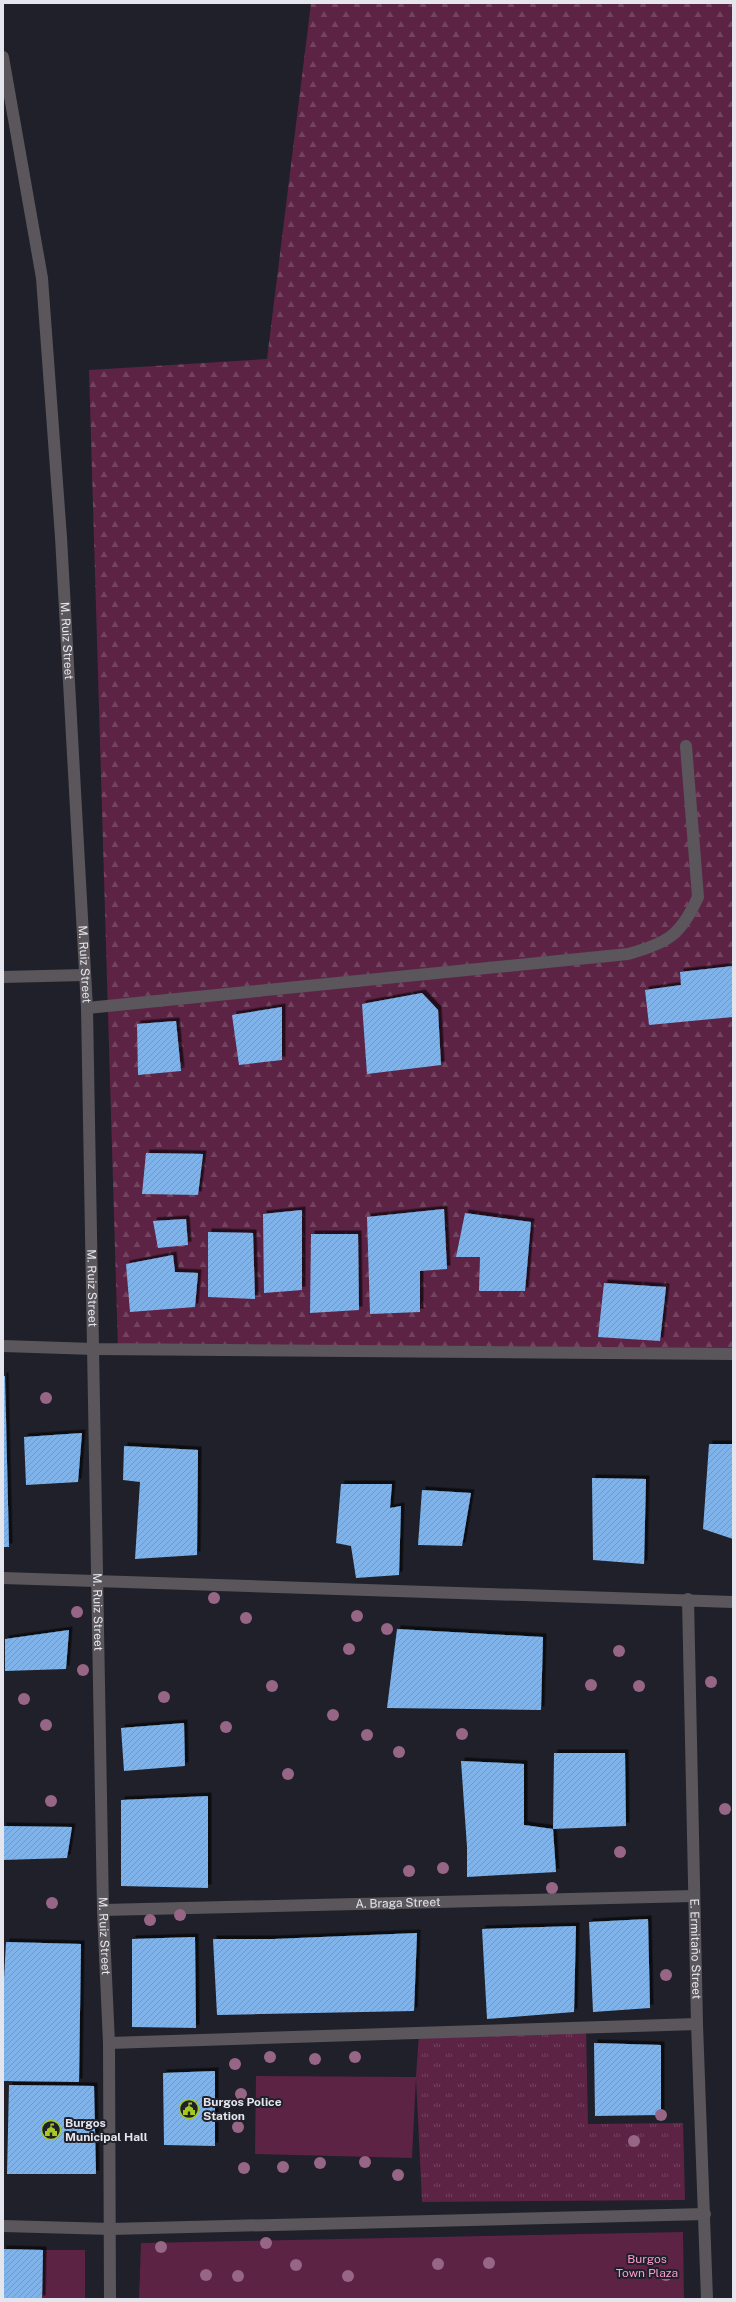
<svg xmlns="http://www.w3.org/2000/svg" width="736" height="2302" font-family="'Public Sans',sans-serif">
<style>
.grass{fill:url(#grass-tufts)}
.forest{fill:url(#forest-firs)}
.green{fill:#5c2345}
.building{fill:url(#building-hatch);filter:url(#shadow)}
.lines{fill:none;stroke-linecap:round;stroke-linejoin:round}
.street{stroke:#5a565b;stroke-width:12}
.tree{fill:#976585}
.labels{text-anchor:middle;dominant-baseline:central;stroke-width:4;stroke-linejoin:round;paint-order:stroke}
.street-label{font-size:12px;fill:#e5e6ed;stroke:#1f202a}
.poi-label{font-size:12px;font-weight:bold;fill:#e5e6ed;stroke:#1f202a;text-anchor:start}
.park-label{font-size:12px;fill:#fa9dd0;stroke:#1f202a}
</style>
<defs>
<pattern id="grass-tufts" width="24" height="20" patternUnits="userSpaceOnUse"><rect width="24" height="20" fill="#5c2345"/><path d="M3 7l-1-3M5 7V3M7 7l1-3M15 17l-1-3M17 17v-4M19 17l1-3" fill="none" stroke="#734360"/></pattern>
<pattern id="forest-firs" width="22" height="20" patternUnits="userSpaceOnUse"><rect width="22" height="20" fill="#5c2345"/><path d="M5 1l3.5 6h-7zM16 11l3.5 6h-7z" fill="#734360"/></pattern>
<pattern id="building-hatch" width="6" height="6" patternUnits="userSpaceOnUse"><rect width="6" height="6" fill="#7fb3e9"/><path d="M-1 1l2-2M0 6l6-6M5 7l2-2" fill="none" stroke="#7098c0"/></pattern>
<filter id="shadow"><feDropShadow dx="3.5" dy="-3.5" stdDeviation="0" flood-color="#0009"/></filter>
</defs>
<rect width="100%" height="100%" fill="#1f202a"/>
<path class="grass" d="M586,2028L588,2124L683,2123L685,2200L422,2202L416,2077L419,2034Z"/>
<path class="forest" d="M311,3H733V1356L118,1351L89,370L267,359Z"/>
<path class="green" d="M256,2076L416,2077L412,2158L255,2154Z
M683,2232L684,2299H139L141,2243Z
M43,2250H85V2299H42Z"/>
<path class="building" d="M733,966V1017L649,1025L645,990L681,985L680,972Z
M422,993L438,1010L441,1065L367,1074L362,1004Z
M282,1007V1060L239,1065L232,1015Z
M176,1021L181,1071L138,1075L137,1024Z
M146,1153L203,1154L198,1195L142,1194Z
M444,1209L447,1269L420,1271V1312L370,1314L367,1217Z
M302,1210V1290L264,1293L263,1214Z
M465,1213L531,1222L525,1291H479L480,1257H456Z
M186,1219L188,1245L158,1248L153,1221Z
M208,1232L253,1233L255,1299L208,1297Z
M311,1234H358L359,1310L310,1313Z
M173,1255L175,1272L198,1273L195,1307L130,1312L126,1264Z
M604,1283L666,1287L660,1341L598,1337Z
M3,1376H5L9,1547H3Z
M82,1433L78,1482L26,1485L24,1437Z
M709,1444H733V1539L703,1529Z
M124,1446L198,1450L197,1555L135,1559L140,1482L123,1480Z
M592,1478L646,1479L644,1564L593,1560Z
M341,1484H392L390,1508L401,1506L399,1575L356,1578L351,1546L336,1543Z
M422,1490L471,1493L462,1546L418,1545Z
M397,1629L543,1637L541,1710L387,1708Z
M69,1630L66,1669L5,1671V1639Z
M184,1723L185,1766L124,1771L121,1728Z
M554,1753H625L626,1826L553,1829Z
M461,1761L524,1764V1825L553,1829L556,1872L467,1877V1847Z
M208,1796V1888L121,1886V1800Z
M3,1826L72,1827L67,1858L3,1860Z
M648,1919L650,2008L593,2012L589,1922Z
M576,1926L574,2012L487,2019L482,1929Z
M417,1933L414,2011L217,2015L213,1939H274Z
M195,1937L196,2028L132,2027V1939Z
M6,1942L81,1944L79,2082L3,2081V1997Z
M594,2043L661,2045V2115L595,2116Z
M215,2071V2146L164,2145L163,2073Z
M9,2085L94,2086L96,2174H7Z
M3,2249L43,2250L42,2299H3Z"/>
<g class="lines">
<g class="street">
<path id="s1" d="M3,57L42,278L61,537L87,1008L103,1910L109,2043L110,2299"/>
<path d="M3,977L84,975"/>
<path d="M87,1008L628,954C668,943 681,935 698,897L686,746"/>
<path d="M3,1346L94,1349L733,1354"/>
<path d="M3,1578L733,1602"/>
<path id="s2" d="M688,1599L697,2024L707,2299"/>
<path id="s3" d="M103,1910L694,1896"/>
<path d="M109,2043L697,2024"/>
<path d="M3,2226L111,2229L705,2214"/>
</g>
</g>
<g class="tree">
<circle cx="46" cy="1398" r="6"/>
<circle cx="214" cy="1598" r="6"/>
<circle cx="77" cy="1612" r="6"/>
<circle cx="357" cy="1616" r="6"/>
<circle cx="246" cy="1618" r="6"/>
<circle cx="387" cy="1629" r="6"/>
<circle cx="349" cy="1649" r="6"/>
<circle cx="619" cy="1651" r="6"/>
<circle cx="83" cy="1670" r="6"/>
<circle cx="711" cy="1682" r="6"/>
<circle cx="591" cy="1685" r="6"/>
<circle cx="272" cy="1686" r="6"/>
<circle cx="639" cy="1686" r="6"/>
<circle cx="164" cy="1697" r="6"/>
<circle cx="24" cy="1699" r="6"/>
<circle cx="333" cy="1715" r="6"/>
<circle cx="46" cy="1725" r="6"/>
<circle cx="226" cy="1727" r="6"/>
<circle cx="462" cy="1734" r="6"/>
<circle cx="367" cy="1735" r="6"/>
<circle cx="399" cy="1752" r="6"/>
<circle cx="288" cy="1774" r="6"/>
<circle cx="51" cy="1801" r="6"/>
<circle cx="725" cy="1809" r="6"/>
<circle cx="620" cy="1852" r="6"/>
<circle cx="443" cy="1868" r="6"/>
<circle cx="409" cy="1871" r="6"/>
<circle cx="552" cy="1888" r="6"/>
<circle cx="52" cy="1903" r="6"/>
<circle cx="180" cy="1915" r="6"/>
<circle cx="150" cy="1920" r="6"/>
<circle cx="666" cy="1975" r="6"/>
<circle cx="270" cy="2057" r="6"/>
<circle cx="355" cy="2057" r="6"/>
<circle cx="315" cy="2059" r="6"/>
<circle cx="235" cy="2064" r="6"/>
<circle cx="241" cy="2094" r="6"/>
<circle cx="661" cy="2115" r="6"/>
<circle cx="238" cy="2127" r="6"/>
<circle cx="634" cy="2141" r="6"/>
<circle cx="365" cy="2162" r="6"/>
<circle cx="320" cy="2163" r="6"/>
<circle cx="283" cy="2167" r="6"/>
<circle cx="244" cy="2168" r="6"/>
<circle cx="398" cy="2175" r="6"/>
<circle cx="266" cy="2243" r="6"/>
<circle cx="161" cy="2247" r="6"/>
<circle cx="489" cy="2263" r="6"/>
<circle cx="438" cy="2264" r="6"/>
<circle cx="296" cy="2265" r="6"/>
<circle cx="206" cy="2275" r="6"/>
<circle cx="666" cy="2275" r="6"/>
<circle cx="238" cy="2276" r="6"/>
<circle cx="348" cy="2276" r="6"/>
</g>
<defs>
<symbol id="civic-ring" viewBox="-11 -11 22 22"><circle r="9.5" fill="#1f202a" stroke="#a6c822" stroke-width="1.5"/><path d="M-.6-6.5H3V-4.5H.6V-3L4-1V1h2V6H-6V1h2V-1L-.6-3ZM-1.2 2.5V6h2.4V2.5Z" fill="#a6c822"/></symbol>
</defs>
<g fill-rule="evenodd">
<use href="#civic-ring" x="178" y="2098" width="22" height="22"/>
<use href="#civic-ring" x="40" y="2119" width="22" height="22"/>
</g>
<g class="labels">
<g class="street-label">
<text stroke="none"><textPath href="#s1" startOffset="588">M. Ruiz Street</textPath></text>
<text stroke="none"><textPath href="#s1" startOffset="912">M. Ruiz Street</textPath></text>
<text stroke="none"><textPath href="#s1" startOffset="1236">M. Ruiz Street</textPath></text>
<text stroke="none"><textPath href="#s1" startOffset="1560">M. Ruiz Street</textPath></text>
<text stroke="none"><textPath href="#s3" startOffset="295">A. Braga Street</textPath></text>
<text stroke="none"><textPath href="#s1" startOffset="1884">M. Ruiz Street</textPath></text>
<text stroke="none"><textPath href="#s2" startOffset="350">E. Ermitaño Street</textPath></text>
</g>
<g class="poi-label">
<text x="203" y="2102">Burgos Police<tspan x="203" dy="14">Station</tspan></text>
<text x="65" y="2123">Burgos<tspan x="65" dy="14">Municipal Hall</tspan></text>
</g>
<g class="park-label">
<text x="647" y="2259">Burgos<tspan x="647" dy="14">Town Plaza</tspan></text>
</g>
</g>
<rect width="736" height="2302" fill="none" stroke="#e5e6ed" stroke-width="8"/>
</svg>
